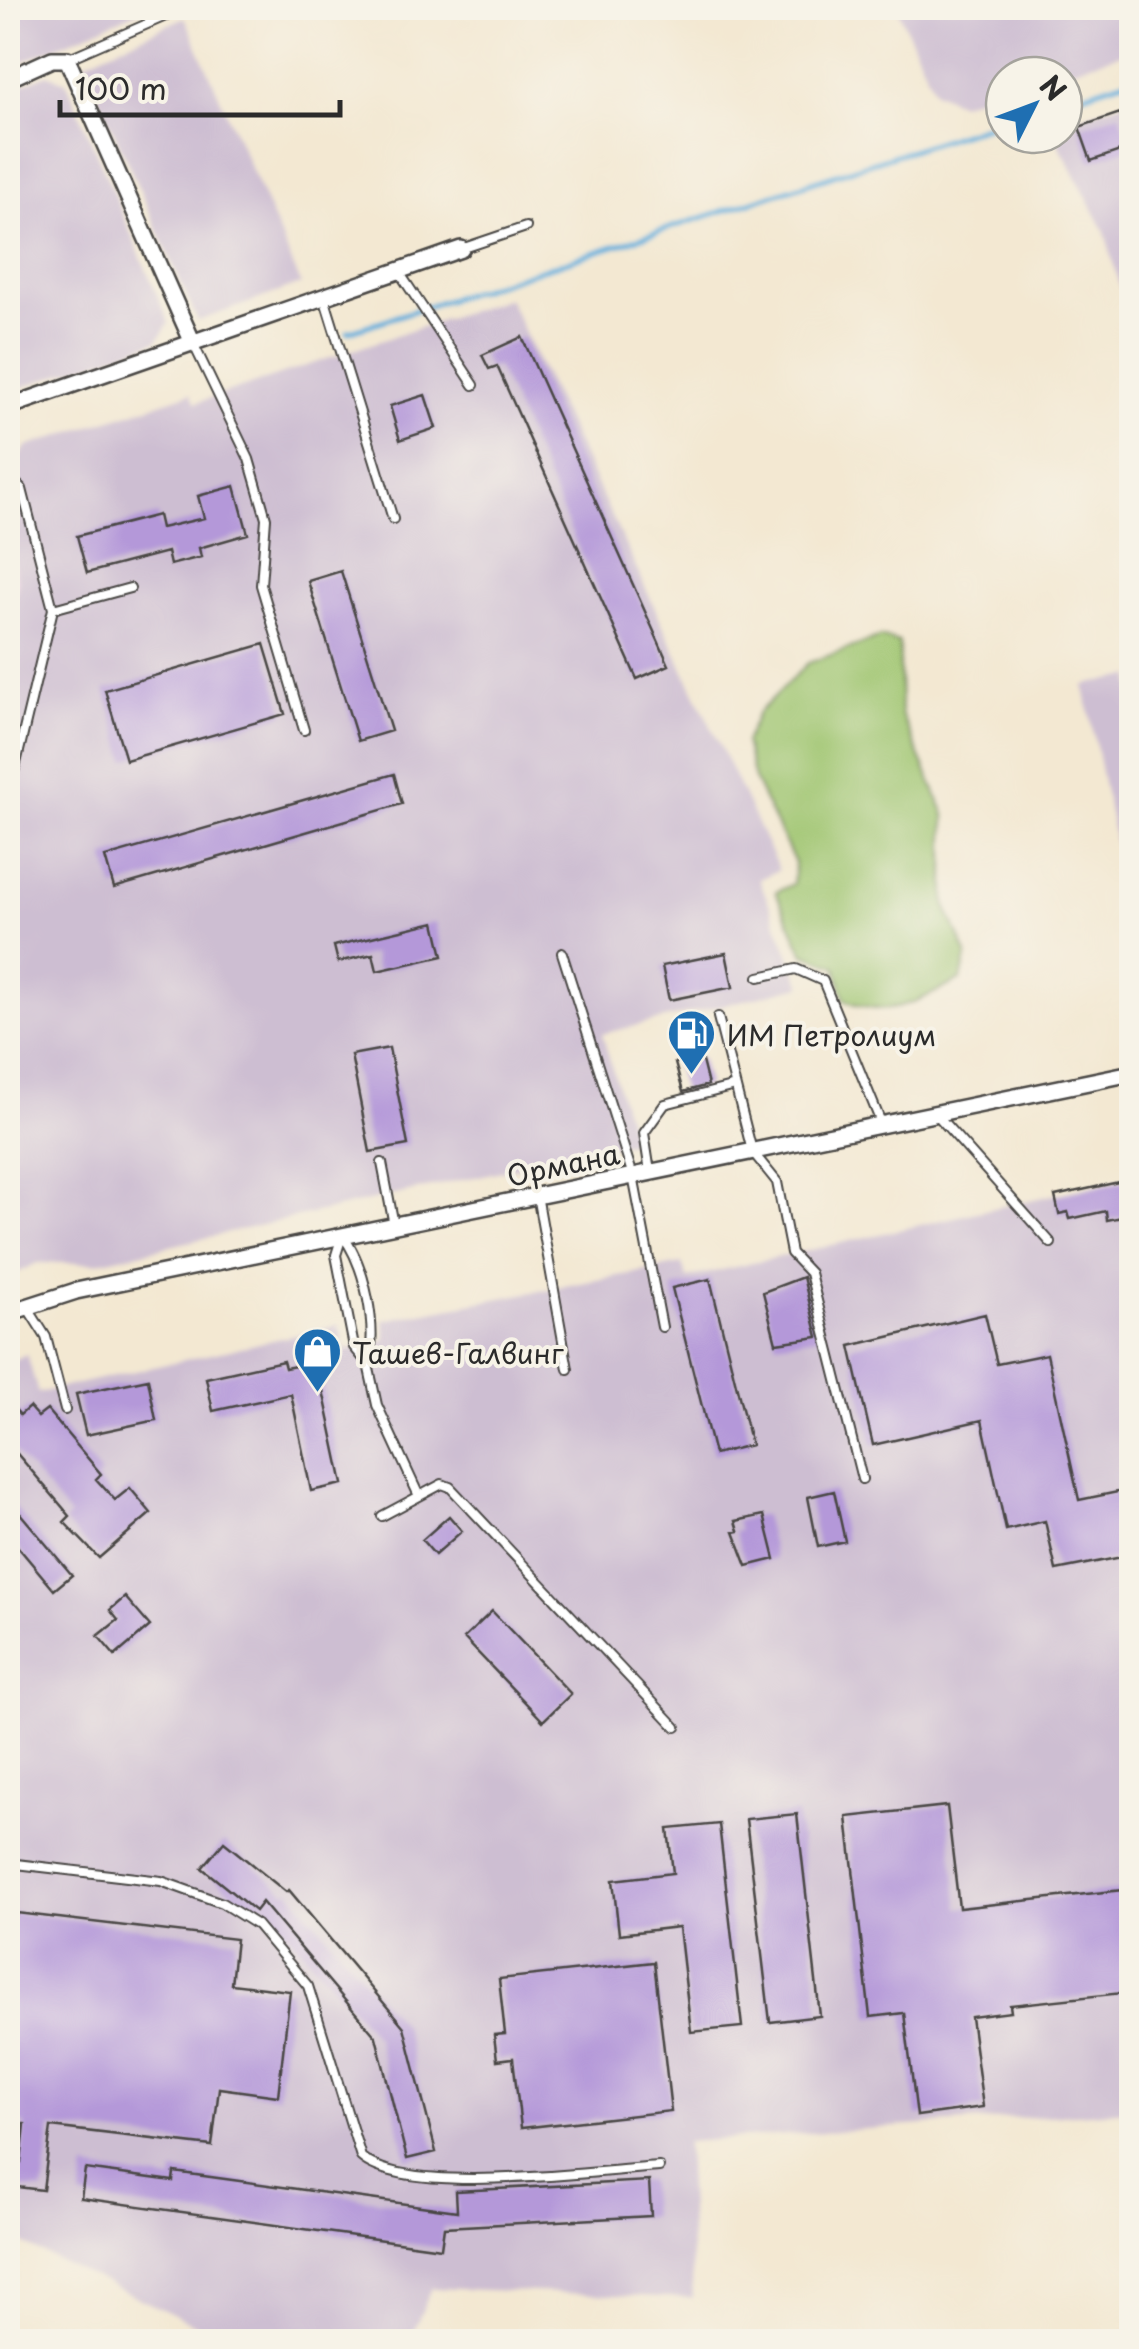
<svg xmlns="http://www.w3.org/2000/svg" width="1139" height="2349" font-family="'Playpen Sans',sans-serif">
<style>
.built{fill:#efd0e6}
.industrial{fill:#cdbed2}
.green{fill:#9fc570;stroke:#65784e;stroke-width:2.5}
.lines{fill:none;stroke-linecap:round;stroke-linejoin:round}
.stream{stroke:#63afdc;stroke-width:5}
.building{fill:#b498d9}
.lane-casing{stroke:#494744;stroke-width:12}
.street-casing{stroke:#494744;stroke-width:20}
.lane{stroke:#fff;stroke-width:8}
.street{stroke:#fff;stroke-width:15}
.labels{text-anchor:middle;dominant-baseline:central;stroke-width:8;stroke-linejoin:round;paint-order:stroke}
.poi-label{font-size:28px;fill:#2b2b2b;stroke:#f7f3e8;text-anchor:start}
.street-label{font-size:28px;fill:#2b2b2b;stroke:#f7f3e8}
</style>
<rect width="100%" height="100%" fill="#f7f3e8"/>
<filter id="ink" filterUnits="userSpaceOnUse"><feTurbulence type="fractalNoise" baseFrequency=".01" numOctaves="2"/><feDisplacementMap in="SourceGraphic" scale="20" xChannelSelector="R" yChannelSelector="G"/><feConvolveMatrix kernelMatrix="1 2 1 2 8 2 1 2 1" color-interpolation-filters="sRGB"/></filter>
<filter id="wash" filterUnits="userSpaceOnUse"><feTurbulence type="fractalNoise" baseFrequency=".0048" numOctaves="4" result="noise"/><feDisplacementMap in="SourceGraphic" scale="40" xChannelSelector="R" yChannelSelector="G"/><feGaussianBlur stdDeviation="2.25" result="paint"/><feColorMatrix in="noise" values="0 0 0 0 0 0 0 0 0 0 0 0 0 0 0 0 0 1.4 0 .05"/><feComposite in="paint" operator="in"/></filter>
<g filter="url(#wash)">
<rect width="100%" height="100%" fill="#f3e8d2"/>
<path class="built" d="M8,543L18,582L8,630Z"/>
<path class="industrial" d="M8,8H146L8,68Z
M897,8H1131V51L1050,75H1004V89L960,103L934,91Z
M185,17L301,284L198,321L83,63Z
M47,74L66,81L169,323L157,341L8,392V91Z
M1131,100V332L1105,232L1054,135H1064V121Z
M508,298L779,870L759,879L802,986L602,1034L634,1141L95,1263H37L8,1278V630L18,582L8,543V472L26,447L191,393L196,403Z
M1131,676H1132L1131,926L1084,685Z
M1131,1177V2110L686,2142L693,2298L432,2288L409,2341H230L8,2237V1362L27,1354L38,1393L339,1325L345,1350L386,1340L384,1320L682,1264L687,1278Z"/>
<path class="green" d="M881,637L899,643L901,714L945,814V904L967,954L961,980C917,1000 893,1020 845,1000L836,966L804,954L776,892L793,884L795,863L754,779L745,742L758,713L808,663Z"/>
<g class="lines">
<path class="stream" d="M1064,100L1132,78
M348,332L1004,120"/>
</g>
<g id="blocks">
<path class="building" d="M1120,113L1132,147L1091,161L1079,127Z
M522,337L669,665L637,679L497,366L489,369L482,355Z
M425,395L436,428L400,440L390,406Z
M235,486L248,534L199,548L201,557L170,565L167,552L87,573L77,536L158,515L161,528L204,518L198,496Z
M341,571L391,731L358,741L308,581Z
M264,644L285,714L126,760L105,690Z
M394,774L402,804L114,888L105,857Z
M435,922L443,956L377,971L373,954L338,962L334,946Z
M726,953L733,987L669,1000L662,966Z
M389,1048L408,1145L370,1152L351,1055Z
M701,1057L708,1085L683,1092L675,1063Z
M1132,1179V1215L1107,1220L1106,1211L1070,1219L1068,1212L1059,1214L1055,1196Z
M803,1277L818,1337L776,1343L763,1292Z
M710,1279L751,1445L714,1454L672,1288Z
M985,1314L997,1364L1047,1354L1079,1500L1132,1489V1555L1056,1570L1045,1521L1006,1530L982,1420L873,1445L850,1346Z
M283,1361L285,1368L317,1362L343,1484L311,1491L291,1394L213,1411L206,1378Z
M148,1379L156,1420L86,1435L76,1394Z
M8,1401L20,1415L29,1407L38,1417L47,1410L101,1474L96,1479L115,1500L130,1488L151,1513L99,1558L64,1522L70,1516L8,1443Z
M834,1491L845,1541L818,1547L808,1497Z
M8,1499L72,1575L54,1590L8,1535Z
M764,1515L775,1559L747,1566L734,1532L739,1531L736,1521Z
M449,1516L462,1531L435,1555L422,1540Z
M125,1597L150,1626L115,1656L98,1636L118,1620L110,1610Z
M492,1611L571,1694L543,1721L464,1638Z
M947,1806L959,1908L1132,1889V1992L1010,2005L1011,2012L971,2017L983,2107L917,2116L904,2013L870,2017L847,1817Z
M797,1814L820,2016L770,2022L746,1819Z
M719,1824L742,2027L691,2032L679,1927L619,1934L613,1880L673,1873L668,1829Z
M224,1842L286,1892L289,1890L404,2027L436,2152L407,2159L376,2037L262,1902L255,1911L202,1868Z
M8,1912L236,1939L231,1984L290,1991L278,2096L219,2088L212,2146L51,2127L43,2190L8,2186V2161L21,2163L25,2124L8,2122Z
M654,1962L671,2111L521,2128L513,2058L497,2060L494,2035L505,2034L499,1979Z
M85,2169L173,2181L174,2172L457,2211L456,2191L649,2181L651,2216L444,2227L441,2248L81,2198Z"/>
</g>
</g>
<g filter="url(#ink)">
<use href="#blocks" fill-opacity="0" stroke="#494744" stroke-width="2.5"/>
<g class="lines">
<defs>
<path id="lane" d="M67,59L177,11
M461,249L526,227
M399,272L474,385
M324,297L393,519
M193,343L249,459L266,518L261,585L304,730
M8,476L22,489L53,609L8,797
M53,609L130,588
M562,953L633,1176L662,1327
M759,977L796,969L823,981L882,1125
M718,1017L752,1151L777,1182L791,1253L810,1273L862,1479
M938,1116L1051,1243
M382,1163L394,1225
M650,1172L644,1133L665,1104L735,1086
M537,1195L568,1369
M342,1235C365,1264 378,1328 368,1363
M341,1239L336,1255L354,1347L368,1364L377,1405L419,1496
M27,1307L46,1337L65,1410
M382,1516L442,1484L450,1487L676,1727
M8,1863L161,1881L222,1903L257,1925L308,1986L361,2157C406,2197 595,2171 659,2167"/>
<path id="street" d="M8,79L52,59H67L193,343
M8,407L461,249
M8,1313L76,1291L1132,1073"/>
</defs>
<use href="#lane" class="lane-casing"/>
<use href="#street" class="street-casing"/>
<use href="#lane" class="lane"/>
<use href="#street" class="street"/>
</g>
</g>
<defs>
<symbol id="fuel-pin" viewBox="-11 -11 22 30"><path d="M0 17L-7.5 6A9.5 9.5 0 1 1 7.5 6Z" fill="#1f6fb2" stroke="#f7f3e8"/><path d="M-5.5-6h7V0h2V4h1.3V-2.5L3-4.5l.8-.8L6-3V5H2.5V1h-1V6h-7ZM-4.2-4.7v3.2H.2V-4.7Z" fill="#fff"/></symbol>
<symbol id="shop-pin" viewBox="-11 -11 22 30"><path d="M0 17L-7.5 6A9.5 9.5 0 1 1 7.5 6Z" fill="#1f6fb2" stroke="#f7f3e8"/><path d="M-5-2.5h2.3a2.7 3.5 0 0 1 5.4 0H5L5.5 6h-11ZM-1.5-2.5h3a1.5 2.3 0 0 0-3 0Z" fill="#fff"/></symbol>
</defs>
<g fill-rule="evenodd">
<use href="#fuel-pin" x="664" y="1006" width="55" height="75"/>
<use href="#shop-pin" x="290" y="1324" width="55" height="75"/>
</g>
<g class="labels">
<g class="poi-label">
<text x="727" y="1034">ИМ Петролиум</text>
<text x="352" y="1352">Ташев-Галвинг</text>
</g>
<g class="street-label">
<text transform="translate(563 1164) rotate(-12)">Ормана</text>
</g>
</g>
<rect width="1139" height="2349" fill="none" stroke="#f7f3e8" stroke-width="40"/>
<g transform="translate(1034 105) rotate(48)"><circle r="48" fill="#f7f3e8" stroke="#a5a39c" stroke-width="2.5"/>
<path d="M0-8L18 38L0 25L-18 38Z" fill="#1f6fb2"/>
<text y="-15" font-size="28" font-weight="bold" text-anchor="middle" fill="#2b2b2b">N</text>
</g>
<path d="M60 100v15h280v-15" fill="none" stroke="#2b2b2b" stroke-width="5"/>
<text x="75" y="100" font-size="30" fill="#2b2b2b" stroke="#f7f3e8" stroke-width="8" paint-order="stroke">100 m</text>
</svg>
